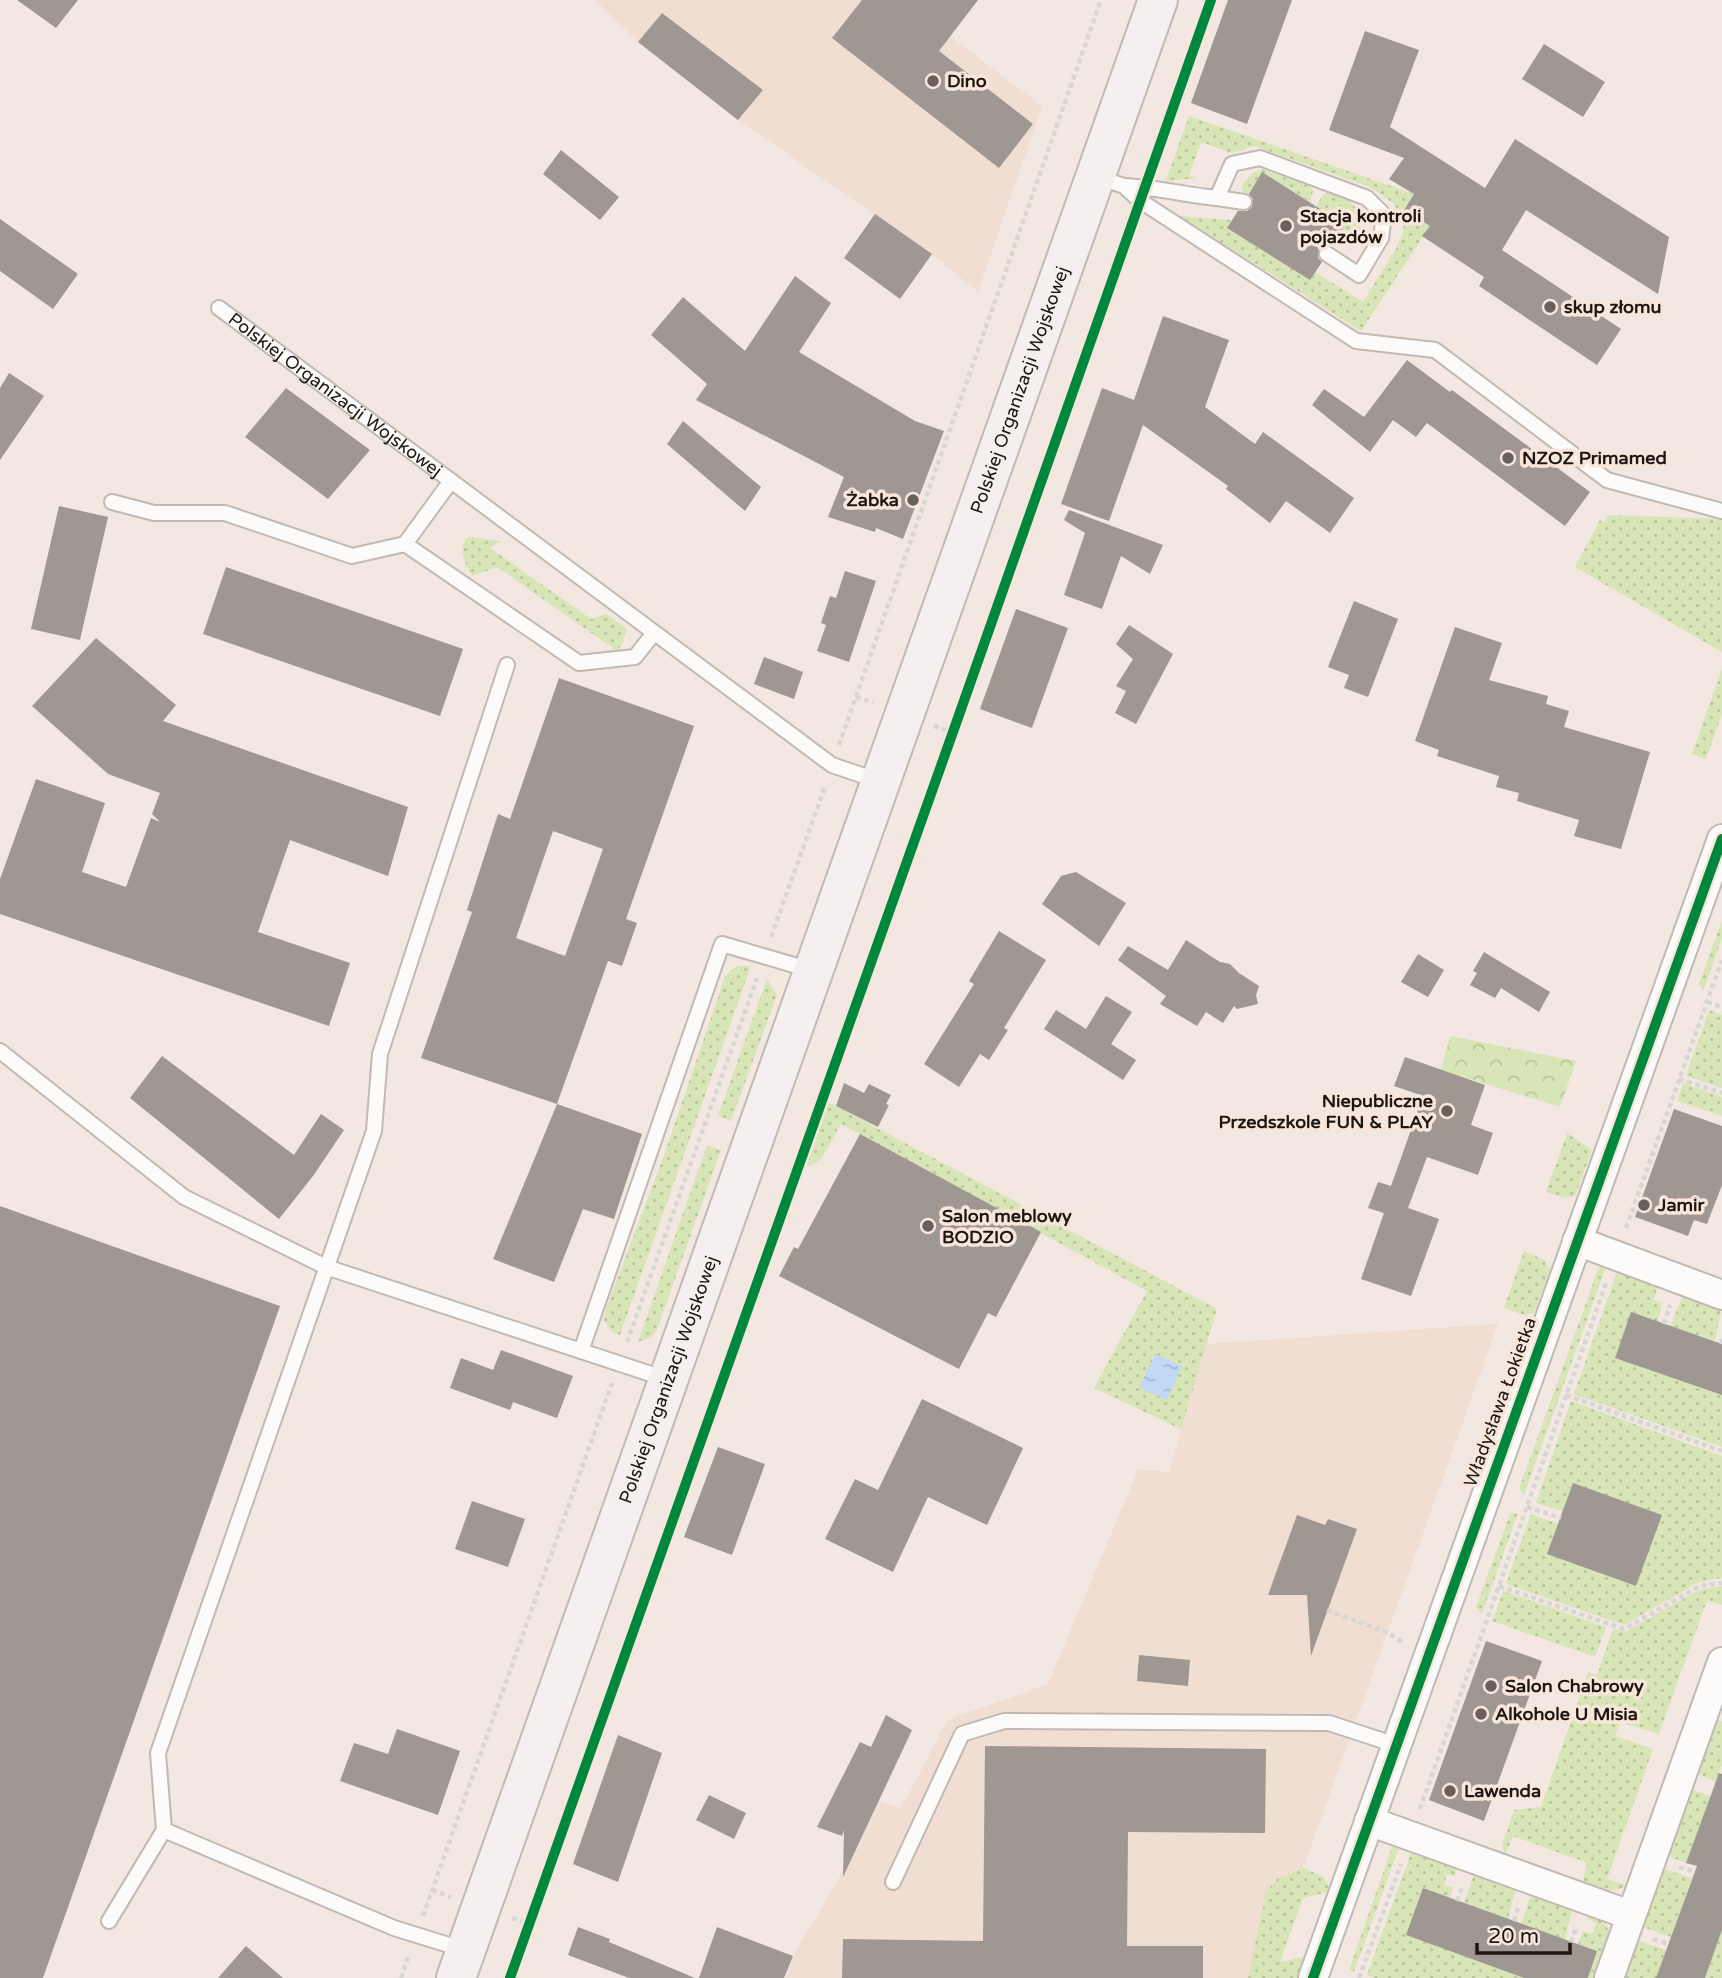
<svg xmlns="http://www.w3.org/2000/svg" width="1722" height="1978" font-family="'Varela Round',sans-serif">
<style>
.built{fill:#f1ded2}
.grass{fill:url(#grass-dots)}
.park{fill:url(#park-crowns)}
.water{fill:url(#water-ripples)}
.building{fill:#9f9792;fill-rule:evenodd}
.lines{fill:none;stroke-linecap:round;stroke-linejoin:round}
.lane-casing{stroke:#c1b9b4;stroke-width:18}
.street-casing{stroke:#c1b9b4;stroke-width:32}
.secondary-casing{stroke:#c1b9b4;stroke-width:42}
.path{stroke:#d8d6d4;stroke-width:4.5;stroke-dasharray:5 3.5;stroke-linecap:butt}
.lane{stroke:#fdfbfa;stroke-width:14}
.street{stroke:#fdfbfa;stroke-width:28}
.secondary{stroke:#f5f0ef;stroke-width:38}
.cycleway-casing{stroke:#f9e6da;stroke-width:15}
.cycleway{stroke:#00873e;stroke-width:10}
.poi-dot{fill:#68605b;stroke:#f9e6da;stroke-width:2.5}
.labels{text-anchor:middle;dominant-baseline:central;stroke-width:7;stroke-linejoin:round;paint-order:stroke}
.poi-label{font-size:18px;font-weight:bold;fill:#1d1713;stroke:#f9e6da;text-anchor:start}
.street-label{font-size:18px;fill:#1d1713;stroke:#f9e6da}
</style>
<defs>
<pattern id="grass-dots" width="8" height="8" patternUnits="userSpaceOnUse" patternTransform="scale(1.75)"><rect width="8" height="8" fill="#d8e5b6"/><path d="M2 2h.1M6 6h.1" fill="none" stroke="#b9c49c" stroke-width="1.8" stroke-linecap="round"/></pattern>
<pattern id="park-crowns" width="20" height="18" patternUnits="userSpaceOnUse" patternTransform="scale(1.75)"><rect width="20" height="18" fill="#d8e5b6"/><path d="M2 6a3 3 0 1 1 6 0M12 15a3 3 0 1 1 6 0" fill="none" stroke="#b9c49c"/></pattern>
<pattern id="water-ripples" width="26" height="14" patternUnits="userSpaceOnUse" patternTransform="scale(1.75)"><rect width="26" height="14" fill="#c2d7f3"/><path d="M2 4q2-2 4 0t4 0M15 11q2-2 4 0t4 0" fill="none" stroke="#a6b8cf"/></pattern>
</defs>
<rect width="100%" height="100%" fill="#f2e7e1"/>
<path class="built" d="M595,0H902L1042,106L978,292L932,254L738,120L638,42Z
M1498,1324L1264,1978H785L795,1953L860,1842L879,1801L901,1809L947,1720L1048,1684L1138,1470L1169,1472L1205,1344Z"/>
<path class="grass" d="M1189,116L1414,194L1404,210L1430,226L1361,331L1179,216L1232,220L1228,228L1310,280L1315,272L1363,302L1397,247L1404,230L1401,216L1394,204L1370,187L1254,146L1232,153L1201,142L1189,175L1198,178L1166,181Z
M1262,169L1310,186L1313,191L1310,202L1263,173L1247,197L1241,188C1246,179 1252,172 1262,169Z
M1328,193C1346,198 1368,208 1359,232L1352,235L1342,231L1345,225L1316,206L1323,195Z
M1609,515L1722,519V652L1575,567L1600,520L1604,522Z
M472,537L501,541L490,548L591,619L606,614L627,629L622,644L617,651L497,567L472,576C465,563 458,552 466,538Z
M1722,669V714L1706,759L1692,754Z
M1722,920V938L1703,991L1699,984Z
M736,966H751L620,1335L611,1331L604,1320L606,1309L663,1158L725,977Z
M767,979L777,995L731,1121L718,1116Z
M1709,1010L1722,1015V1088L1686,1076Z
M1683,1083L1722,1097V1116L1677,1101Z
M828,1102L1217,1309L1181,1429L1094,1388L1147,1291L841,1124C832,1137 824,1166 806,1166Z
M1567,1133L1592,1150L1575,1196L1565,1198L1546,1192Z
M707,1145L721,1150L656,1332L651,1337L638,1342Z
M1524,1251L1544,1260L1550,1269L1534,1313L1524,1315L1504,1308Z
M1599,1267H1606L1524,1495L1519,1489Z
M1618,1269L1667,1287L1666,1290L1657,1288L1654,1300L1662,1303L1658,1321L1615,1358L1722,1395V1447L1574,1394Z
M1684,1294L1722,1307L1715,1341L1670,1326Z
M1571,1401L1722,1456V1578L1699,1582L1624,1625L1506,1584L1531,1514L1558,1524L1547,1553L1573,1483L1563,1511L1536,1503Z
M1518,1513L1482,1614L1476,1607L1510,1514Z
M1722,1586V1605L1707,1600L1659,1734L1620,1722L1615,1736L1653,1749L1607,1879L1628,1886C1610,1894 1600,1890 1583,1881L1587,1863L1513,1836L1505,1856L1502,1845L1514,1810L1541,1807L1588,1672L1597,1675L1613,1629L1625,1632L1699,1590Z
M1503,1591L1606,1627L1595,1657L1492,1621Z
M1713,1719L1722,1721V1765L1716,1782L1695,1772Z
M1689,1789L1711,1796L1686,1863L1666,1855Z
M1400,1845L1354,1972L1349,1970L1392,1847Z
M1412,1850L1458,1866L1455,1876L1447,1874L1444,1885L1453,1888L1450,1898L1423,1889L1407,1935L1524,1978H1375L1367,1975Z
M1303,1868L1324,1877L1329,1887L1328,1892L1303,1898L1280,1962L1304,1957L1297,1978H1248L1266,1892L1277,1879Z
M1661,1868L1692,1878L1671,1937L1640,1926Z
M1475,1872L1516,1887L1508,1919L1464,1903Z
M1532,1892L1573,1907L1565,1940L1521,1924Z
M1589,1914C1624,1927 1605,1953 1596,1978H1588L1597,1951L1578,1944L1583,1931L1592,1934L1596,1923L1587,1919Z
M1722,1930V1978H1705Z
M1635,1940L1666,1950L1657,1978H1621Z"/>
<path class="park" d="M1450,1036L1576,1061L1560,1107L1441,1070Z"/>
<path class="water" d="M1155,1354L1182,1366L1167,1400L1139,1388Z"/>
<path class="building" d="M17,0H78L56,28Z
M862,0H978L939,51L1033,124L999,168L832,38Z
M1228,0H1292L1247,124L1191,103Z
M662,13L763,90L738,120L638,42Z
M1365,31L1419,50L1390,127L1485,188L1515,139L1669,237L1658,294L1526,210L1502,250L1621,329L1597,365L1479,286L1484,277L1422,236L1430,226L1404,210L1414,194L1389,179L1404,158L1329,130Z
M1544,44L1605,82L1583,117L1522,79Z
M561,150L619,197L600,220L543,174Z
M1262,172L1345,225L1332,246L1323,245L1319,249L1318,258L1322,262L1310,280L1227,228L1238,211H1247L1252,207L1253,199L1249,194Z
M875,214L932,254L900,299L844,258Z
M0,219L78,274L53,309L0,271Z
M795,276L831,303L799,352L915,421L944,431L903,539L876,528L875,532L828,517L844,477L696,400L707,384L651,335L683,297L745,351Z
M1163,316L1229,340L1205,407L1255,444L1263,432L1354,498L1330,533L1286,501L1270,523L1226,489L1228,486L1143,425L1109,521L1061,504L1102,388L1134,400Z
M1407,360L1450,392L1452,390L1590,492L1565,526L1427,423L1416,437L1393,420L1370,452L1312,405L1324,389L1364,417Z
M9,373L44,396L0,460V388Z
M286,388L370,450L328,499L245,437Z
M683,421L761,487L745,511L667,444Z
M59,506L108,517L80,640L31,629Z
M1069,510L1163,545L1150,574L1121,556L1102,609L1064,595L1085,533L1064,520Z
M226,567L463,649L440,716L203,634Z
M845,571L876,581L849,662L817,651L826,625L821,623L830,596L836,598Z
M1354,601L1398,619L1368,697L1344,688L1349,675L1328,667Z
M1016,609L1068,628L1032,728L980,709Z
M1129,625L1173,654L1136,724L1115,713L1126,691L1116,686L1133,659L1116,644Z
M1455,627L1502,643L1489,680L1548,696L1546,704L1569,711L1564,727L1650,752L1621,849L1574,836L1579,820L1517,801L1519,793L1496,787L1499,776L1437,756L1439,750L1415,741Z
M96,638L176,705L163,721L408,807L388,876L290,840L258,932L350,963L329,1026L0,914V879L36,779L105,803L82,872L126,887L151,818L160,822L152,814L160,793L108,774L32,706Z
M764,657L803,672L794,699L754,684Z
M559,678L694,726L626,919L637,923L622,966L608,961L557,1104L421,1058L472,912L467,910L498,814L510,819ZM553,831L603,849L565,956L516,938Z
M1076,872L1126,903L1099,946L1042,904L1061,876Z
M999,931L1046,960L1004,1028L1008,1030L989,1060L980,1054L959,1087L924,1064L974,984L969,981Z
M1186,940L1220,962L1230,964L1239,973L1259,986L1256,995L1258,1004L1237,1009L1234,1006L1223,1023L1206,1012L1197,1026L1160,1004L1166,996L1118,960L1128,946L1168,970Z
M1484,952L1550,992L1539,1012L1501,988L1495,998L1470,985L1477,973L1473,971Z
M1418,954L1444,970L1428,997L1401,982Z
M1106,996L1132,1012L1111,1044L1136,1060L1123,1080L1044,1029L1056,1010L1086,1029Z
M162,1056L294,1155L321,1114L344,1130L313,1176L279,1219L130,1098Z
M1405,1057L1485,1085L1471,1125L1493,1133L1478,1175L1427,1157L1408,1208L1439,1219L1411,1296L1361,1279L1384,1213L1368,1208L1378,1182L1391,1186L1423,1096L1394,1086Z
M844,1083L864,1093L869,1084L891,1095L886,1104L889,1105L878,1127L836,1106Z
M557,1104L642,1134L614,1219L583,1209L554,1282L493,1259Z
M1674,1109L1722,1126V1185L1707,1224L1694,1220L1688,1236L1635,1217Z
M860,1134L1041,1232L996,1317L988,1313L959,1369L779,1276L794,1247L798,1249Z
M0,1206L280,1306L43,1978H0Z
M1631,1312L1722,1344V1395L1615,1358Z
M501,1350L573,1376L557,1418L513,1402L510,1410L450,1388L461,1358L493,1370Z
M922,1399L1023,1448L987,1525L928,1497L893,1572L825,1539L855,1479L878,1490Z
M718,1447L765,1464L732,1555L684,1537Z
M1573,1483L1662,1515L1636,1586L1547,1554Z
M472,1501L525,1519L508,1567L455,1549Z
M1297,1515L1325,1525L1328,1519L1357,1529L1311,1656L1307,1595H1268Z
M1486,1641L1542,1661L1484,1821L1429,1800Z
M1139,1655L1190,1660L1188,1686L1137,1681Z
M886,1715L912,1730L843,1877L844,1830L842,1836L817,1827L860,1742L871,1747Z
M397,1729L460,1751L438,1815L340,1781L354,1743L388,1754Z
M618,1735L662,1753L618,1882L573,1864Z
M985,1746L1266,1749L1265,1833L1128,1832L1127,1946H1203V1978H842L843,1939L983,1941Z
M1719,1773L1722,1774V1930L1705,1978H1656L1697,1866L1686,1863Z
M709,1795L746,1813L734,1839L696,1820Z
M1423,1888L1597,1951L1588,1978H1524L1406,1935Z
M578,1927L610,1939L609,1942L695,1978H629L568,1955Z
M717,1927L793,1956L784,1978H699Z
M246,1946L283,1978H218Z"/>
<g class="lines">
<defs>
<g id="lane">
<path d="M1098,177L1124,186L1139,200L1356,341L1435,350L1607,480L1722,511"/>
<path d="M1124,186C1155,187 1186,195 1217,198L1232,164L1260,158L1367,198L1384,215L1381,238L1359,275L1327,254"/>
<path d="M1217,198L1244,202"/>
<path id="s1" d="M219,308L832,765L879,781"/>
<path d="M112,502L154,513H225L352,556L405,544L451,481"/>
<path d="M405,544L579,663L635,657L654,633"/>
<path d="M0,1051L184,1197L326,1267L666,1379"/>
<path d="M581,1351L722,944L811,970"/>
<path d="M164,1830L394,1928L465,1950"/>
<path d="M893,1882L962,1734L1004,1721L1329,1723L1396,1745"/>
<path d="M109,1921L164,1830L158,1753L374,1131L380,1054L507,665"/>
</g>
<path id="street" d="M1577,1241L1722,1295
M1369,1821L1630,1915
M1313,1978L1722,839
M1609,1978L1722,1662"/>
<g id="secondary">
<path id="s2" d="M456,1978L1158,0"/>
</g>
</defs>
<use href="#lane" class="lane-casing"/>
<use href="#street" class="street-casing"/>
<use href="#secondary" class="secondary-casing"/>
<path class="path" d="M856,697L873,703
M934,726L953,732
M839,745L1101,0
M771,937L825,787
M1707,1002L1722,1007
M1679,1079L1722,1093
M1626,1228L1722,960
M1664,1324L1670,1305
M627,1342L757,978
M1721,1344L1722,1339
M1566,1395L1722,1451
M1527,1507L1561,1518
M1499,1586L1624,1629L1700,1586L1722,1583
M1327,1610L1388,1633L1404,1643
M1420,1809L1606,1283
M1679,1867L1695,1872
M432,1890L451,1897
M1457,1901L1463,1885
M423,1916L612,1383
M512,1918L529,1924
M1514,1921L1519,1905
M1653,1939L1669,1944
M1571,1942L1577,1926
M401,1978L409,1954
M1359,1978L1401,1864"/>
<use href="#lane" class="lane"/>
<use href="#street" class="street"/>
<use href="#secondary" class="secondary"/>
<defs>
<path id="cycleway" d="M510,1978L953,732L1211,0
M1313,1978L1722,839"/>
</defs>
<use href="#cycleway" class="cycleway-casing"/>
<use href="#cycleway" class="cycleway"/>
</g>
<g class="poi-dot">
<circle cx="933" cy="81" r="7"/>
<circle cx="1286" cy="226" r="7"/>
<circle cx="1550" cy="307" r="7"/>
<circle cx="1508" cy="458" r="7"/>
<circle cx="913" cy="500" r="7"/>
<circle cx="1447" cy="1111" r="7"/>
<circle cx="1644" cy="1205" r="7"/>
<circle cx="928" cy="1226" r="7"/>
<circle cx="1491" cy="1686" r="7"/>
<circle cx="1481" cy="1714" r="7"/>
<circle cx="1450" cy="1791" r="7"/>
</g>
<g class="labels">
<g class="poi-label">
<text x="947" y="81">Dino</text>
<text x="1300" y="216">Stacja kontroli<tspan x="1300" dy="21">pojazdów</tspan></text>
<text x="1564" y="307">skup złomu</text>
<text x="1522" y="458">NZOZ Primamed</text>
<text x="899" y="500" text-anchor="end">Żabka</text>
<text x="1433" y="1101" text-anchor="end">Niepubliczne<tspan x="1433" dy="21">Przedszkole FUN &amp; PLAY</tspan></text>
<text x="1658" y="1205">Jamir</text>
<text x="942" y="1216">Salon meblowy<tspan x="942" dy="21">BODZIO</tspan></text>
<text x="1505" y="1686">Salon Chabrowy</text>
<text x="1495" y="1714">Alkohole U Misia</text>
<text x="1464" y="1791">Lawenda</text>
</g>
<g class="street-label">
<text stroke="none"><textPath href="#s2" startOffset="1685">Polskiej Organizacji Wojskowej</textPath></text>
<text stroke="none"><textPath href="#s1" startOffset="145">Polskiej Organizacji Wojskowej</textPath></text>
<text stroke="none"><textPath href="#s2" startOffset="635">Polskiej Organizacji Wojskowej</textPath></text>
<text transform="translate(1500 1402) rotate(-70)">Władysława Łokietka</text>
</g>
</g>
<path d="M1477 1943v10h93v-10" fill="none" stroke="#1d1713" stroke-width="3.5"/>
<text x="1488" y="1943" font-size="21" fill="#1d1713" stroke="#f9e6da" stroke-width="5" paint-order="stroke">20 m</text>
</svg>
